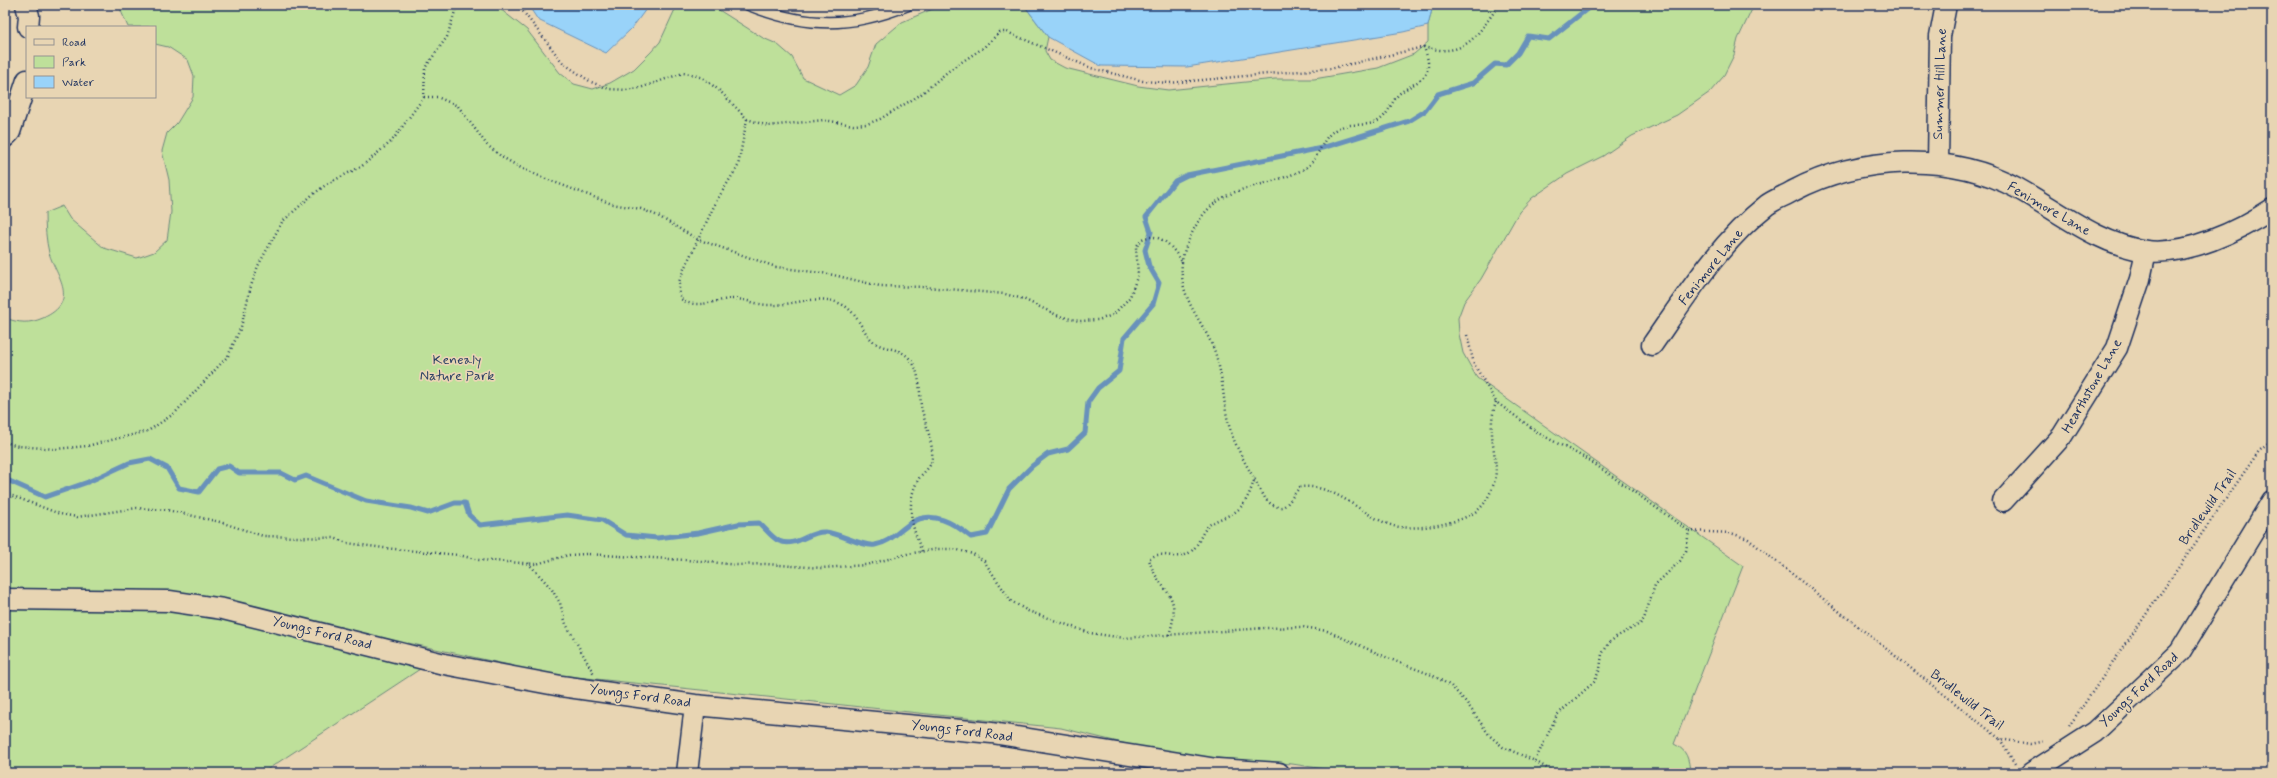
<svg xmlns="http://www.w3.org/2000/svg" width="2277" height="778" font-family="Mynerve,sans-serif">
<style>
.green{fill:#bee09a;stroke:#6c887c}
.water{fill:#99d3f9;stroke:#6791bb}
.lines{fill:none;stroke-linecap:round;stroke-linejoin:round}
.stream{stroke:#6791bb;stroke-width:5}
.service-casing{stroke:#1b2f5e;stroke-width:13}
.minor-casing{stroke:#1b2f5e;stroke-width:23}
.path{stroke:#1b2f5e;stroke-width:2.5;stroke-dasharray:1 3;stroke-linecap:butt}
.service{stroke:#e8d5b3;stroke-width:10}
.minor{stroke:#e8d5b3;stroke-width:20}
.labels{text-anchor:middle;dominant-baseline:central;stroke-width:3.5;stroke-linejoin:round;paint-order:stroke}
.street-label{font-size:14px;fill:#1b2f5e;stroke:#e8d5b3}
.park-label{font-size:14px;fill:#2b4164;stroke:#e8d5b3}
</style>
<rect width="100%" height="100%" fill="#e8d5b3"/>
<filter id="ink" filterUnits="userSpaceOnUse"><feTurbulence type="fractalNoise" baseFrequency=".025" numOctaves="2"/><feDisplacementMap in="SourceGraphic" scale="8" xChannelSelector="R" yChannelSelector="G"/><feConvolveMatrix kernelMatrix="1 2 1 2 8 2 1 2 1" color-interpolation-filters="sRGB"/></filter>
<g filter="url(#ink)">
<path class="green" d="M122,5H495L527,30L560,73L574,84L593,89L610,83L634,69L651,52L660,42L677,5H711L763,38L777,44L792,57L803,78L839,95L856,85L868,67L876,44L902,22L942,5H1024L1048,37L1045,51L1050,60L1065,68L1138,86L1168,90L1275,79H1314L1378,68L1414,54L1428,42V26L1433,5H1754L1738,39L1734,55L1723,77L1710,92L1677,115L1632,136L1603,156L1567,174L1532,198L1519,212L1481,279L1464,302L1458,318L1459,334L1463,353L1477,378L1743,566L1674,744C1687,750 1689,759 1690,773H1351L1292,764L1192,756L1143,748L1061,728L520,671L514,666L408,643L420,669L262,773H5V318C19,323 29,324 43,318C80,301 57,278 49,253C46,240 45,227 45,213L62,206L70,219L104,248L137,258L154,252L167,240L171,212L169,180L162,151L167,133L177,123L193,97L194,76L188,60L168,47L155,44V27H128L121,11Z"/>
<path class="water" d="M528,5H649L632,28L606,53L538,20Z
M1024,5H1433L1428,26L1403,32L1187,67L1101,66L1048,37Z"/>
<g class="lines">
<path class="stream" d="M5,479L45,497L88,482L129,463L150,459L167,468L179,488L199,492L217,469L229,466L239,473H281L295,480L306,476L366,501L411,508L428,513L455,503H465L469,515L480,525L567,515L602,520L626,535L657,538L698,533L738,524L759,523C765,528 772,538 779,541C797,548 808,531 825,532C840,533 862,547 875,545C891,542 898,531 911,523C932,509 955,524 971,537L987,534L1009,489L1032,466L1048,454L1068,449L1085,433L1088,402L1098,388L1119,371L1124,338L1153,304L1159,283L1149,266L1145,250L1151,232L1146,217L1175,181L1187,175L1322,148L1409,121L1425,111L1438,94L1473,83L1495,64L1506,65L1518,53L1528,36L1549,39L1592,5"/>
<defs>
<path id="service" d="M749,5C806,28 851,28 908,5"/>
<path id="minor" d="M26,5L29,16L28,27
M5,137L10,132L27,80
M1938,163L1940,36L1946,5
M1652,345C1686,296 1720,242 1767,205C1775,199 1785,196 1793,191C1859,156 1949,151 2017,188C2059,211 2097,244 2146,251C2186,256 2239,231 2272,209
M2003,501L2062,436L2117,348L2140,279L2146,251
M5,599L169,601L223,609L444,664L561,686L695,705L992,733L1217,769L1279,773
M687,773L695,705
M2031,773L2095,732L2180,652L2272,501"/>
</defs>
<use href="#service" class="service-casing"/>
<use href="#minor" class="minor-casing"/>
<path class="path" d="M518,5L563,63L591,82L609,89L626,90L640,88L683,73L691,74L703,78L720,91L747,119L768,126L824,120L853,125L867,124L880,119L920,95L951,69L983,48L1000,32H1007L1091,68L1143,81L1169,83L1333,68L1424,47
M424,97H437L458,106L487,145L502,157L521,168L546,179L612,204L641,209L658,216L697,239L776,267L829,274L880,286L925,287L1005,294L1023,299L1059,316L1079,321L1098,320L1113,315L1130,297L1138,274L1136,247L1142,239C1161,231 1173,248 1182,262
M747,119L738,166L717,200L684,269L679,282V293L681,299C696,310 714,300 731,299C744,298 756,305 769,305C795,306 818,292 843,305C858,313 861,331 874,342C884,350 899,347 909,358C913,362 916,368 917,373C920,384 920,396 921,406C924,422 936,447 931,463C929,469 921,474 918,480C905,504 912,527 922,552
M1467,335L1474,364L1496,402L1540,434L1589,460L1689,531
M1496,402C1493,412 1491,421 1492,432C1492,448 1499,468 1494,483C1491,492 1486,503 1479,509C1462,524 1416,531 1394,526C1362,517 1337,483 1300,487C1288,500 1286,517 1266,500C1254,477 1238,454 1230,429C1223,406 1224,382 1217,359C1208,324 1178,303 1182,262C1183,252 1188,242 1192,233C1217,181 1258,192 1302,170C1321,161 1319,138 1337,129C1348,122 1363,127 1376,122C1389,116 1390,103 1399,94C1408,86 1423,82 1427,71C1430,62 1426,54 1424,47C1466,59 1477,35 1499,5
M5,442L18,446L56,449L87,446L148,431L175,413L228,356L241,327L251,286L258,266L282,222L311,196L327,184L362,166L392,141L424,97L425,68L447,37L457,5
M5,493L60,514L77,517L137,508L167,510L220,522L263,536L334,538L347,543L384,548L459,555L479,560L536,564L569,555L587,554L701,561L737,565L765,564L822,568L866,565L907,554L938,549H954L973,554L984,561L1011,601L1028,611L1090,633L1124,638L1265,628L1303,627L1327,631L1395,661L1432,675L1451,686L1466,702L1490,736L1503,747L1535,761L1555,773
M1689,531L1731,533L1748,539L2000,739L2030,744L2045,741
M528,563L551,588L560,603L566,624L594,674
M1169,635C1184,589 1158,594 1149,559C1160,549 1175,561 1187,554C1198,549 1200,535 1207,527C1215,519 1226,518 1235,512C1246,505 1251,490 1255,478
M2069,726L2259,451L2272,441
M2000,739L2015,764
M1535,761L1557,715L1594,682L1600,669L1602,654L1609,643L1616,637L1640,624L1644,619L1655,585L1680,561L1686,551L1689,531"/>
<use href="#service" class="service"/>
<use href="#minor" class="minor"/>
</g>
</g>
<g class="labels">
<g class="street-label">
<text transform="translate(1940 84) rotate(-88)">Summer Hill Lane</text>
<text transform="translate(2049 209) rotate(30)">Fenimore Lane</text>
<text transform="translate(1711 267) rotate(-51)">Fenimore Lane</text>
<text transform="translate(2092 386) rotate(-60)">Hearthstone Lane</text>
<text transform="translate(2208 507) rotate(-55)">Bridlewild Trail</text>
<text transform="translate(322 633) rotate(14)">Youngs Ford Road</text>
<text transform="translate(2139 690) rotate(-43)">Youngs Ford Road</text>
<text transform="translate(640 696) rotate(8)">Youngs Ford Road</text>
<text transform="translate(1967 700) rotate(38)">Bridlewild Trail</text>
<text transform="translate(962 731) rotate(7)">Youngs Ford Road</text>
</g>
<g class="park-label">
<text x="457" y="360">Kenealy<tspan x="457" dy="16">Nature Park</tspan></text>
</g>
</g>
<rect width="2277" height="778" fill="none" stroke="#e8d5b3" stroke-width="20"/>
<rect x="10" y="10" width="2257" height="758" fill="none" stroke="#1b2f5e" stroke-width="1.5" filter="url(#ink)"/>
<rect x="26" y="26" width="130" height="72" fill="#e8d5b3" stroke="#969391"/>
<rect x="34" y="39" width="20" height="6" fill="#e8d5b3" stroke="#969391"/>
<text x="62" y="46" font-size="12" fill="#1b2f5e">Road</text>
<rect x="34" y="56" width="20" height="12" fill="#bee09a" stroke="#969391"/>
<text x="62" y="66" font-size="12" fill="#1b2f5e">Park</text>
<rect x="34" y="76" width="20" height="12" fill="#99d3f9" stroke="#969391"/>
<text x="62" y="86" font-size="12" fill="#1b2f5e">Water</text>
</svg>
